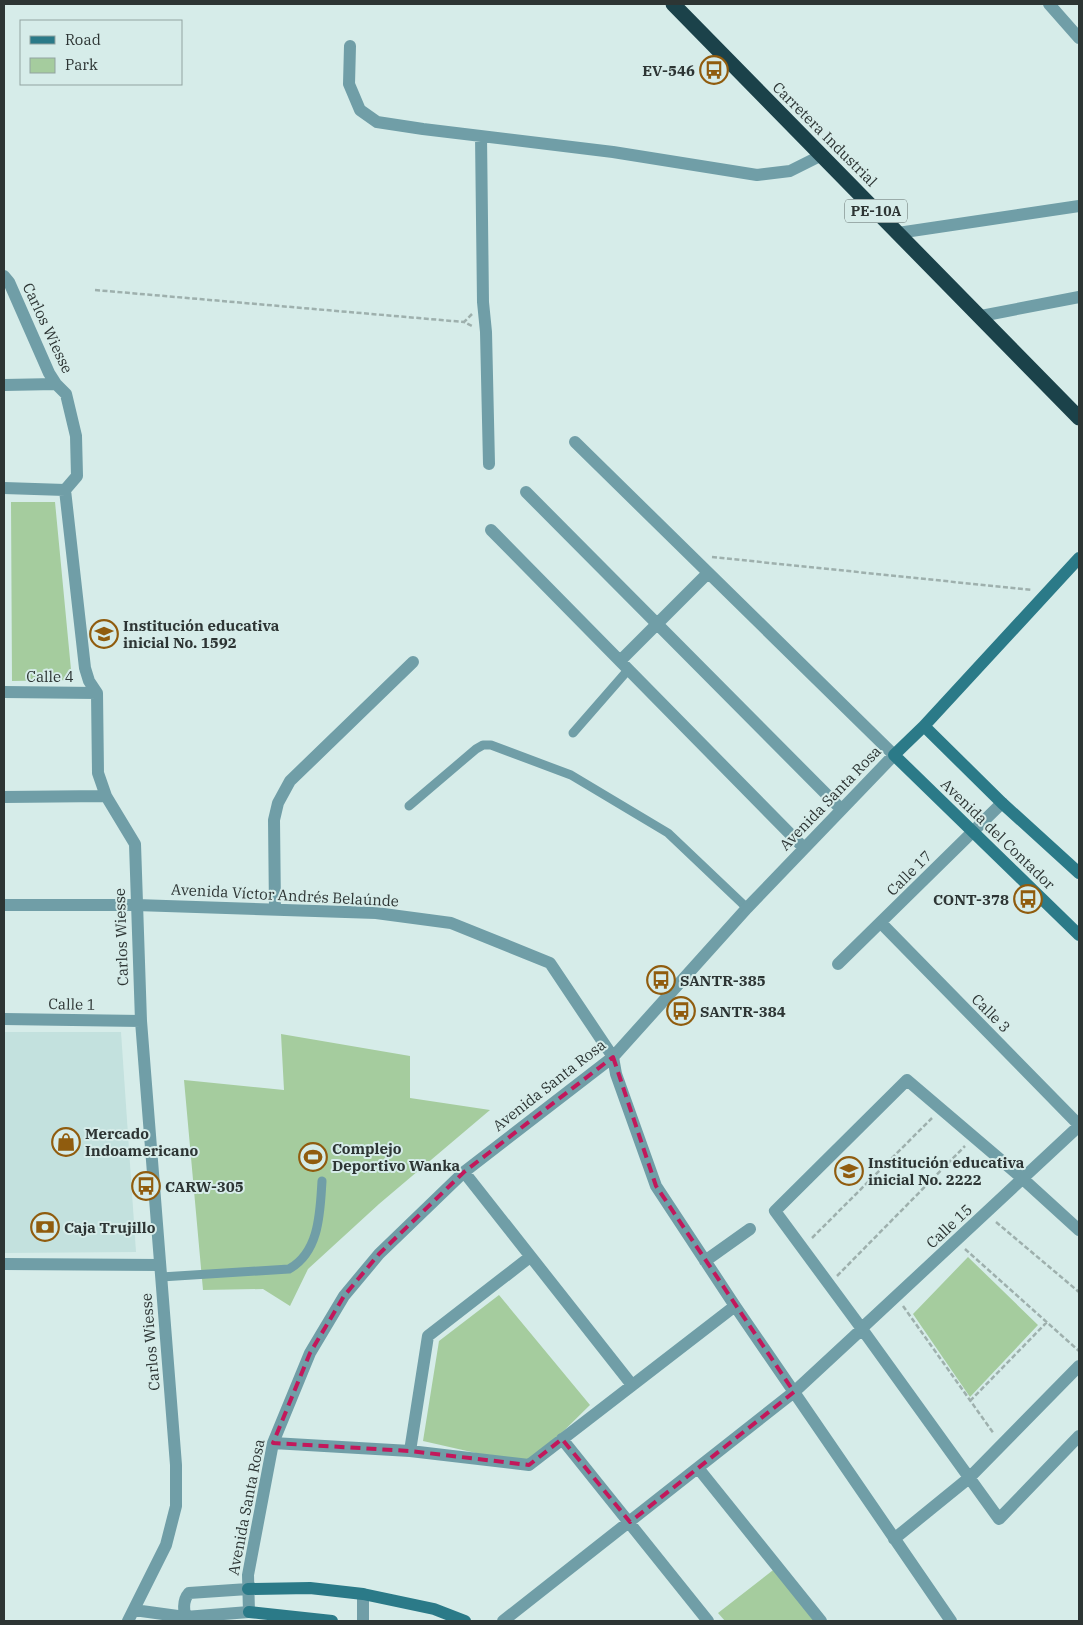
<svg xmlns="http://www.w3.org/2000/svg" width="1083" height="1625" font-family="'IBM Plex Serif',serif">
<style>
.built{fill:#c3e1de}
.green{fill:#a5cc9e}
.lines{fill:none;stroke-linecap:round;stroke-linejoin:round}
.path{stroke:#9eb0ad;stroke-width:2.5;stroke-dasharray:5 2.5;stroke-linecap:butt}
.lane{stroke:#709ea7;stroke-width:9}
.street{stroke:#709ea7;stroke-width:12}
.secondary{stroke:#2b7a88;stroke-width:12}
.highway{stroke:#1b424a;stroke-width:15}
.marked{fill:none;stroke:#c2185b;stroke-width:4;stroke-dasharray:10 6;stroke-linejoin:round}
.labels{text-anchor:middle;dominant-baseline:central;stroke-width:4;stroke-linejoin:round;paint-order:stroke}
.shield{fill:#d6ece9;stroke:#606c6a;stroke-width:1}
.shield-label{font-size:14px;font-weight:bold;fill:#2d3534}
.poi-label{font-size:15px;font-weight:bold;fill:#2d3534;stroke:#d6ece9;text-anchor:start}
.street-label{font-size:15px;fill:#2d3534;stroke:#d6ece9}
</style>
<rect width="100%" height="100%" fill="#d6ece9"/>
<path class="built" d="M4,1032H121L136,1252L4,1253Z"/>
<path class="green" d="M11,502H55L72,680L12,681Z
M281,1034L410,1056V1098L490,1110L379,1204L308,1269L290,1306L263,1289L203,1290L184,1080L284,1090Z
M968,1257L1038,1325L970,1397L913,1314Z
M499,1295L590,1405L529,1465L423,1441L439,1341Z
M777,1567L821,1621H725L718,1613Z"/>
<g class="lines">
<path class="path" d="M95,290L464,322
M472,314L464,322L472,326
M712,557L1032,590
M996,1222L1079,1292
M812,1238L932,1118
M965,1249L1079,1351
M837,1276L965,1146
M903,1306L994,1434
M970,1401L1047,1322"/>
<path class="lane" d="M573,733L628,670
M409,806L476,749L483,745H491L571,775L668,833L747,908
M161,1277L289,1269C320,1252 320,1211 322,1181"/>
<path class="street" d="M1049,4L1079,38
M350,46L349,84L360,110L377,122L423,129L613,152L757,175L790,171L822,155
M481,136L483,302L486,332L489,464
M898,233L1079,206
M4,276L9,282L49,373L56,384L66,394L76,436L77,476L65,490L85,668L89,681L97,693L98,773L106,796L135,844L141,1021L176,1465V1506L166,1545L128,1621
M981,316L1079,297
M4,385L56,384
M4,488L65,490
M526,492L841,809
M491,530L804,848
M620,661L708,573
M4,692L97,693
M4,797L106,796
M4,905H136L376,913L451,923L550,963L613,1057L616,1074L656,1186L735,1306L951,1621
M275,910L274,820L278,803L290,781L413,662
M881,923L1079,1125
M838,964L1002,803
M4,1019L141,1021
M464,1172L632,1385
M1079,1230L1023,1179L907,1080L775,1211L862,1329L999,1519L1079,1436
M705,1261L750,1229
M4,1264L160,1265
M862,1328L1079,1126
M562,1439L708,1621
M273,1443L410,1451L529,1465L735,1306
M410,1451L428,1336L530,1257
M698,1468L821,1621
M894,1539L969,1478L1079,1366
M363,1594V1621
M134,1610L185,1617L249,1612L248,1575L273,1443L310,1353L344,1296L379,1254L464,1172L613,1057L747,908L894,755L575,442
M186,1621C184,1611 182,1601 189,1593L248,1589
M503,1621L794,1392L862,1329"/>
<path class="secondary" d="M1079,558L924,726L894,755L1079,935
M924,726L1002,803L1079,873
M248,1589L310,1588L363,1594L434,1609L465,1621
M249,1612L332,1621"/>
<path class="highway" d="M673,4L1079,418"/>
</g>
<path class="marked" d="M613,1057L656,1186L794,1392L630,1522L562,1439L529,1465L410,1451L273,1443L310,1353L344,1296L379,1254L464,1172Z"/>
<defs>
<symbol id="bus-ring" viewBox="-11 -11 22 22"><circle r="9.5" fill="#d6ece9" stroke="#905c0e" stroke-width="1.5"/><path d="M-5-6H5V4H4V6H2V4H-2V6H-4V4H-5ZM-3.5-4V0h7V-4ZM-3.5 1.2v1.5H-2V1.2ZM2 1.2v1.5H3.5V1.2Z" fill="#905c0e"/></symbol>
<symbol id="school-ring" viewBox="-11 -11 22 22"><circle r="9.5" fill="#d6ece9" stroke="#905c0e" stroke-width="1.5"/><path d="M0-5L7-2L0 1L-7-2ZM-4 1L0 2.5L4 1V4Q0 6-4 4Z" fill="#905c0e"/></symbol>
<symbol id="shop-ring" viewBox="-11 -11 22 22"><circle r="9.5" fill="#d6ece9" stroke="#905c0e" stroke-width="1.5"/><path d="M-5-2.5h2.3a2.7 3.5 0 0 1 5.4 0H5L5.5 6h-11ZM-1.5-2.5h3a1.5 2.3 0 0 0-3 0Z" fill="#905c0e"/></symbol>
<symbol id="stadium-ring" viewBox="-11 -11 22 22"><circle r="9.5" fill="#d6ece9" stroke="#905c0e" stroke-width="1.5"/><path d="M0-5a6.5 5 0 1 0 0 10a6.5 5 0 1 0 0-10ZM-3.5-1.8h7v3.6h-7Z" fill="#905c0e"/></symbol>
<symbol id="bank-ring" viewBox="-11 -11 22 22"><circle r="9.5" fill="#d6ece9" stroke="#905c0e" stroke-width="1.5"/><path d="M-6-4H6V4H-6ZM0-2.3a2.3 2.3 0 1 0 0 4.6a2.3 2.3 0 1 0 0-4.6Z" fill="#905c0e"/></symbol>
</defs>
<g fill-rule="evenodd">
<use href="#bus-ring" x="698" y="54" width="32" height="32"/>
<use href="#school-ring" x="88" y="618" width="32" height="32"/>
<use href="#bus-ring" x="1012" y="883" width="32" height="32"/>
<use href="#bus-ring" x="645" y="964" width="32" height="32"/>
<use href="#bus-ring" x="665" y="995" width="32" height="32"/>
<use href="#shop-ring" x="50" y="1126" width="32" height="32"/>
<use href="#stadium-ring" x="297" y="1141" width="32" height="32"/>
<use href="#school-ring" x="833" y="1155" width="32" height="32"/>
<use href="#bus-ring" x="130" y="1170" width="32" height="32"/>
<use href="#bank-ring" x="29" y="1211" width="32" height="32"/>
</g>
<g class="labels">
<rect class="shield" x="845" y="199.5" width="62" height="23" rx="4"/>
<g class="shield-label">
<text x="876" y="211">PE-10A</text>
</g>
<g class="poi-label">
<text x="695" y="70" text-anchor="end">EV-546</text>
<text x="123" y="625">Institución educativa<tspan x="123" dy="17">inicial No. 1592</tspan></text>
<text x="1009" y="899" text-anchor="end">CONT-378</text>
<text x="680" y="980">SANTR-385</text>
<text x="700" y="1011">SANTR-384</text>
<text x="85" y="1133">Mercado<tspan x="85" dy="17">Indoamericano</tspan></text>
<text x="332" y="1148">Complejo<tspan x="332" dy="17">Deportivo Wanka</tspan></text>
<text x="868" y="1162">Institución educativa<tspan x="868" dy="17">inicial No. 2222</tspan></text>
<text x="165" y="1186">CARW-305</text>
<text x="64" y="1227">Caja Trujillo</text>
</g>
<g class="street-label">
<text transform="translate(825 134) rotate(45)">Carretera Industrial</text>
<text transform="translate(48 328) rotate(65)">Carlos Wiesse</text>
<text x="50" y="676">Calle 4</text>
<text transform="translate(830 798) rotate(-46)">Avenida Santa Rosa</text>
<text transform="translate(998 834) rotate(44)">Avenida del Contador</text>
<text transform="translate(909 873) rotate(-45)">Calle 17</text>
<text transform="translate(285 895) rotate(3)">Avenida Víctor Andrés Belaúnde</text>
<text transform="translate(121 937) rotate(-92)">Carlos Wiesse</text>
<text transform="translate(72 1004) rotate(1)">Calle 1</text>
<text transform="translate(991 1013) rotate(45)">Calle 3</text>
<text transform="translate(549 1085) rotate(-38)">Avenida Santa Rosa</text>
<text transform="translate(949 1226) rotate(-43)">Calle 15</text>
<text transform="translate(150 1342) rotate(-95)">Carlos Wiesse</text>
<text transform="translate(246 1507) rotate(-79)">Avenida Santa Rosa</text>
</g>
</g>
<rect width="1083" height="1625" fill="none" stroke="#2d3534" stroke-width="10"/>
<rect x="20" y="20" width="162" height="65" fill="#d6ece9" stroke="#92a3a1"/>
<rect x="30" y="36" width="25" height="8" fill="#2b7a88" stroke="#92a3a1"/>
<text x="65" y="45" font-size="15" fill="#2d3534">Road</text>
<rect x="30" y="58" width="25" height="15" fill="#a5cc9e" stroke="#92a3a1"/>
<text x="65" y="70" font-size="15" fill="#2d3534">Park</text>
</svg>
